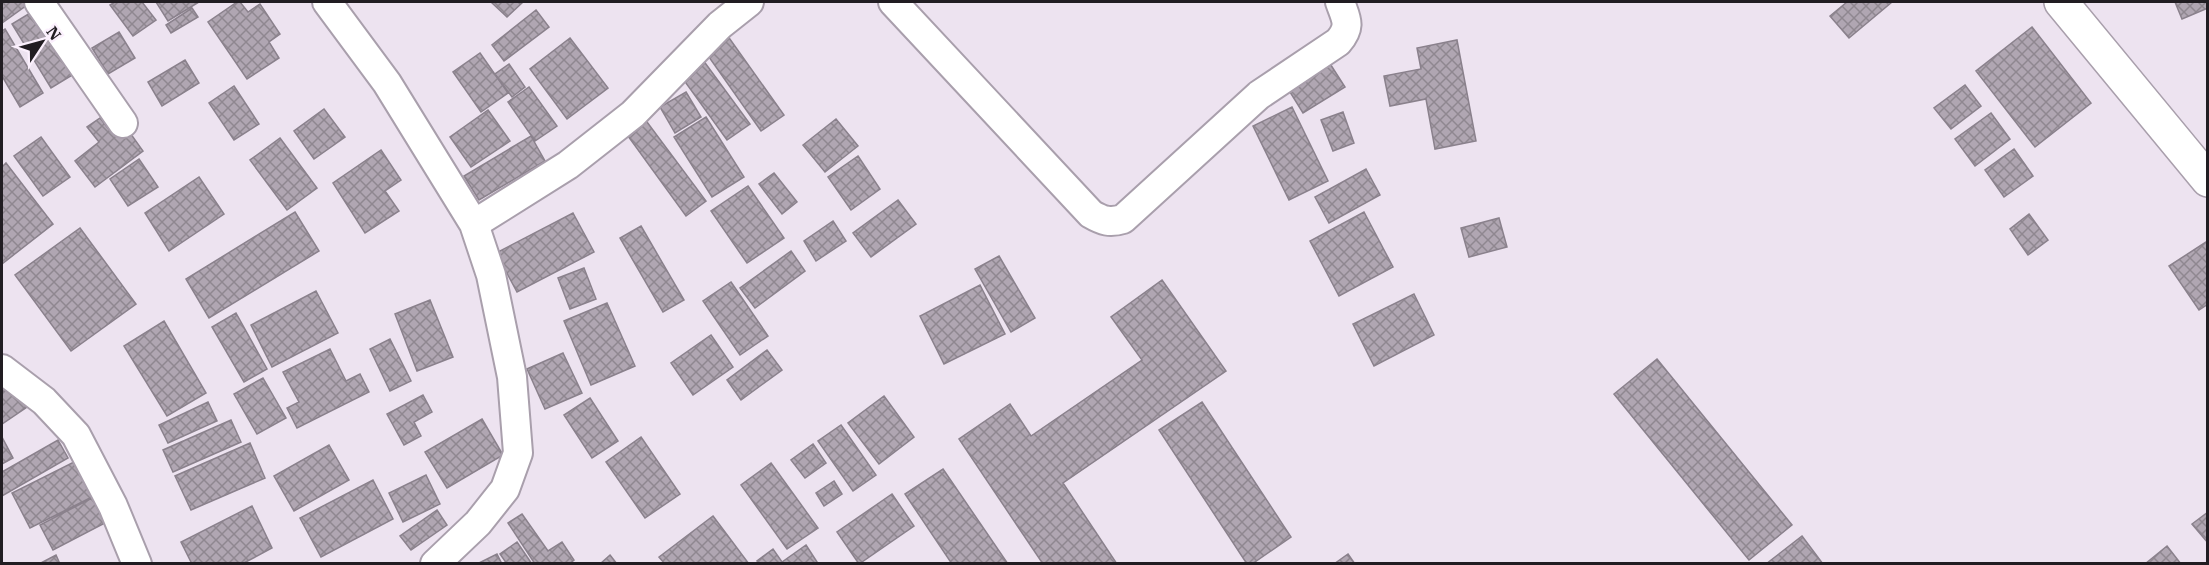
<svg xmlns="http://www.w3.org/2000/svg" width="2209" height="565" font-family="'IBM Plex Serif',serif">
<style>
.building{fill:url(#building-cross-hatch);stroke:#8a818c;stroke-width:1.5}
.lines{fill:none;stroke-linecap:round;stroke-linejoin:round}
.minor-casing{stroke:#a99fac;stroke-width:32}
.tertiary-casing{stroke:#a99fac;stroke-width:36}
.minor{stroke:#fff;stroke-width:28}
.tertiary{stroke:#fff;stroke-width:33}
</style>
<defs>
<pattern id="building-cross-hatch" width="8" height="8" patternUnits="userSpaceOnUse" patternTransform="scale(1.5)"><rect width="8" height="8" fill="#b0a6b2"/><path d="M0 0l8 8M0 8l8-8" fill="none" stroke="#8f8790"/></pattern>
</defs>
<rect width="100%" height="100%" fill="#ede3f0"/>
<path class="building" d="M2,2H25L27,5L2,23Z
M115,2H142L156,20L133,36L110,5Z
M156,2H199L168,21Z
M237,2H240L248,12L260,4L280,34L269,42L279,58L247,79L208,22Z
M491,2H523L507,17Z
M1847,2H1892L1849,38L1830,16Z
M2175,2H2208V8L2182,19Z
M192,8L198,17L171,33L166,25Z
M35,10L74,74L51,88L12,24Z
M536,10L549,27L504,61L492,45Z
M2032,27L2091,103L2035,147L1976,71Z
M5,29L43,93L20,107L2,76V31Z
M119,32L135,58L108,74L92,48Z
M727,35L784,115L761,131L704,50Z
M570,38L608,88L567,119L530,69Z
M1457,40L1476,141L1435,149L1426,99L1390,106L1384,76L1421,69L1417,48Z
M480,53L508,93L481,112L453,72Z
M700,56L750,124L727,140L678,72Z
M1327,59L1345,87L1303,113L1285,84Z
M185,60L199,83L162,106L148,82Z
M509,64L525,87L512,97L495,74Z
M1965,85L1981,106L1951,129L1934,108Z
M234,86L259,124L234,140L209,103Z
M529,87L557,126L535,141L508,102Z
M686,92L701,117L675,133L660,107Z
M1292,107L1328,181L1289,200L1253,126Z
M324,109L345,137L314,159L294,131Z
M488,110L510,141L471,167L450,137Z
M1343,112L1354,143L1333,151L1321,120Z
M1991,113L2010,139L1975,166L1955,139Z
M706,117L744,177L712,197L674,137Z
M100,118L111,132L123,123L143,151L95,187L75,161L99,142L87,127Z
M644,118L706,201L686,216L625,132Z
M836,119L858,146L825,172L803,145Z
M531,136L545,161L479,200L464,176Z
M41,137L70,177L43,196L14,156Z
M280,138L317,188L287,210L250,160Z
M2014,149L2033,176L2004,197L1985,170Z
M381,150L401,180L385,191L399,211L365,233L333,183Z
M858,156L880,189L851,210L828,177Z
M139,159L158,187L128,206L110,179Z
M6,163L53,224L2,264V167Z
M1366,169L1380,195L1329,223L1315,197Z
M774,173L797,202L782,214L759,184Z
M199,177L224,214L169,251L145,213Z
M748,186L784,238L747,263L711,211Z
M898,200L916,224L871,257L853,233Z
M295,212L319,251L209,318L186,279Z
M1364,212L1393,267L1339,296L1310,241Z
M573,213L594,252L517,292L496,253Z
M2029,214L2048,240L2028,255L2010,229Z
M1499,218L1507,247L1469,257L1461,228Z
M833,221L846,241L816,261L804,241Z
M641,226L684,300L663,312L620,238Z
M80,228L136,304L71,351L15,275Z
M2206,242L2208,244V304L2199,310L2169,266Z
M791,251L805,271L755,308L740,288Z
M999,256L1035,318L1011,332L975,269Z
M584,268L596,299L570,309L558,278Z
M1162,280L1226,371L1063,483L1117,564H1043L959,439L1010,404L1031,436L1142,360L1111,317Z
M731,282L768,336L740,355L703,301Z
M980,285L1005,334L944,364L920,316Z
M316,291L338,333L272,367L251,325Z
M1414,294L1434,335L1374,366L1353,324Z
M430,300L453,357L417,371L395,314Z
M607,303L635,366L591,385L564,321Z
M236,313L267,369L244,382L212,327Z
M164,321L206,393L167,416L124,346Z
M711,335L733,367L693,395L671,363Z
M390,339L411,381L390,391L370,349Z
M330,349L346,381L360,374L369,392L297,428L287,408L299,402L283,372Z
M767,350L782,370L741,400L727,380Z
M563,353L582,393L545,409L527,369Z
M1657,359L1792,525L1749,560L1614,394Z
M263,378L286,418L257,434L234,394Z
M16,383L30,405L2,424V392Z
M423,395L432,412L414,422L421,436L404,445L387,414Z
M884,396L914,437L879,464L848,423Z
M590,398L618,441L592,458L564,415Z
M208,402L217,421L168,443L159,425Z
M1202,402L1291,537L1252,564H1247L1159,430Z
M482,419L503,455L447,488L425,452Z
M231,420L241,442L173,472L163,450Z
M841,425L876,475L853,491L818,441Z
M2,437L13,458L2,464Z
M641,437L680,494L645,518L606,462Z
M58,440L68,458L2,496V472Z
M250,443L265,478L191,510L175,476Z
M813,444L826,463L805,478L791,460Z
M329,445L349,480L294,511L274,476Z
M80,459L98,494L30,528L12,493Z
M771,463L818,528L787,549L741,485Z
M943,469L1008,564H952L905,494Z
M426,475L440,504L403,522L389,493Z
M373,480L393,519L321,557L300,518Z
M834,481L842,494L824,506L816,493Z
M892,494L914,526L859,564L837,532Z
M92,498L105,523L53,550L40,525Z
M252,506L272,548L242,564H192L181,542Z
M437,510L447,525L411,550L400,536Z
M2208,512V543L2192,524Z
M522,514L548,551L562,542L574,560L569,564H535L508,523Z
M713,516L749,564H665L659,557Z
M1802,536L1823,564H1766Z
M517,542L532,564H507L500,554Z
M806,545L817,562L815,564H759L757,561L773,549L782,562Z
M2167,546L2181,564H2145Z
M497,554L502,564H477Z
M1348,554L1355,564H1334Z
M56,555L60,564H39Z
M610,555L617,564H600Z"/>
<g class="lines">
<defs>
<path id="minor" d="M39,2L123,123
M327,2L387,83L474,224L491,275L512,377L518,453L505,489L478,523L435,564
M893,2L1091,214C1103,221 1110,223 1123,219L1259,95L1338,42C1352,26 1346,19 1340,2
M474,224L568,165L633,114L720,25L749,2
M2,369L44,401L76,435L113,506L137,564"/>
<path id="tertiary" d="M2061,2L2208,180"/>
</defs>
<use href="#minor" class="minor-casing"/>
<use href="#tertiary" class="tertiary-casing"/>
<use href="#minor" class="minor"/>
<use href="#tertiary" class="tertiary"/>
</g>
<rect width="2209" height="565" fill="none" stroke="#211d22" stroke-width="6"/>
<g transform="translate(42 42) rotate(54)" stroke="#fbf0fd" stroke-width="4.5" paint-order="stroke">
<path d="M0-4.5L10 22L0 15L-10 22Z" fill="#211d22"/>
<text y="-9" font-size="16" font-weight="bold" text-anchor="middle" fill="#211d22">N</text>
</g>
</svg>
